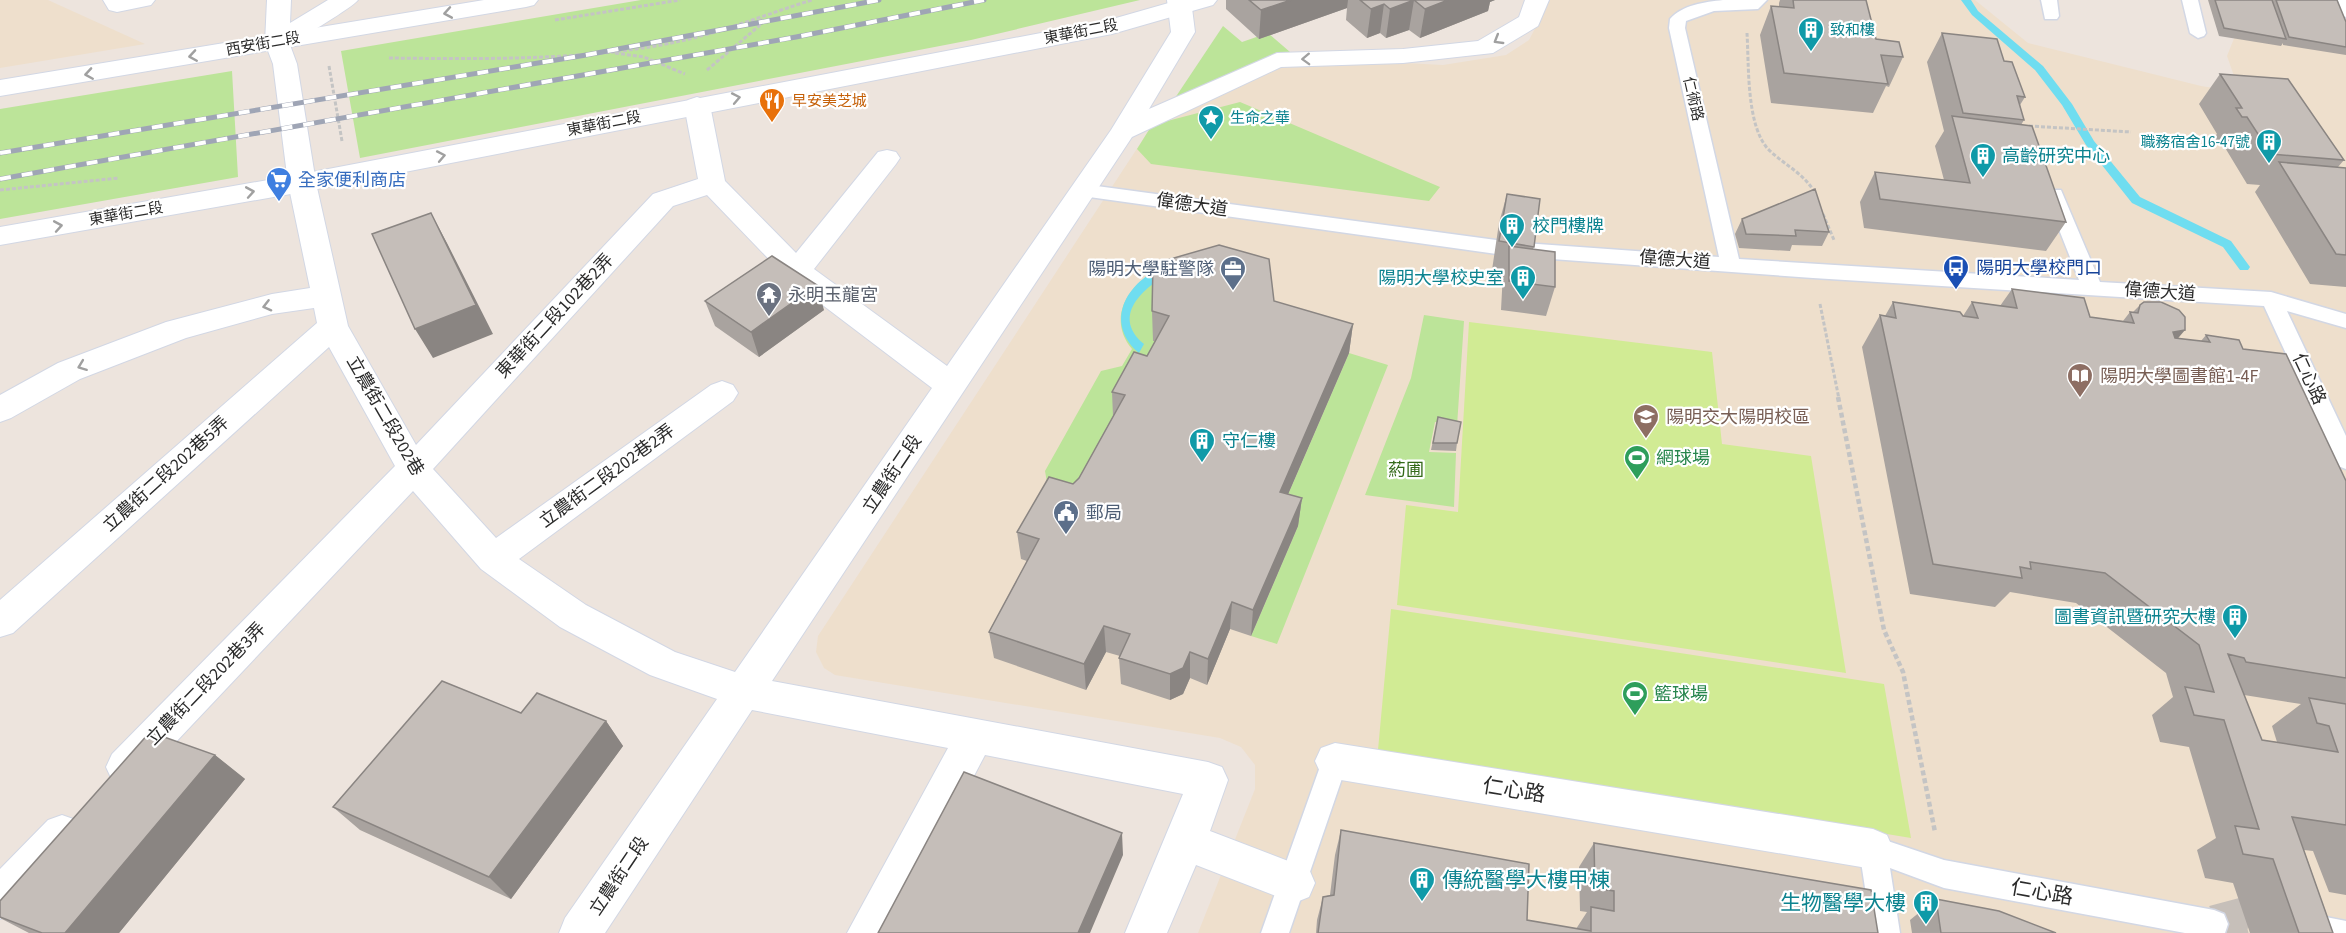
<svg xmlns="http://www.w3.org/2000/svg" width="2346" height="933" font-family="'Source Sans 3','Noto Sans TC',sans-serif">
<style>
.education{fill:#eedfcc}
.green{fill:#bce499}
.pitch{fill:#d1eb94}
.water{fill:#6fddf0}
.lines{fill:none;stroke-linecap:round;stroke-linejoin:round}
.stream{fill:#6fddf0;fill-rule:evenodd}
.street-tunnel{stroke:#c6bfb9;stroke-width:37;stroke-dasharray:37 18;stroke-linecap:butt}
.lane-casing{stroke:#d2d7e4;stroke-width:3}
.street-casing{stroke:#d2d7e4;stroke-width:2}
.secondary-casing{stroke:#d2d7e4;stroke-width:2}
.path-far1{stroke:#c4c4c4;stroke-width:3;stroke-dasharray:4 2;stroke-linecap:butt}
.path{stroke:#c4c4c4;stroke-width:4.5;stroke-dasharray:5 3;stroke-linecap:butt}
.lane{fill:#fff;fill-rule:evenodd}
.street{fill:#fff;fill-rule:evenodd}
.secondary{fill:#fff;fill-rule:evenodd}
.rail-casing{stroke:#9fa5b5;stroke-width:5}
.rail{stroke:#fff;stroke-width:4;stroke-dasharray:11;stroke-linecap:butt}
.wall{fill:#a9a39f;fill-rule:evenodd}
.shaded-wall{fill:#8a8582}
.building{fill:#c5beb9;stroke:#8a8582;stroke-width:1.5}
.oneway{stroke:#a0a0a0}
.labels{text-anchor:middle;dominant-baseline:central;stroke-width:4.5;stroke-linejoin:round;paint-order:stroke}
.far-culture-label{font-size:15px;fill:#0d838f;stroke:#fff;text-anchor:start}
.far-street-label{font-size:15px;fill:#2b2b2b;stroke:#fff}
.far-food-label{font-size:15px;fill:#c56008;stroke:#fff;text-anchor:start}
.culture-label{font-size:18px;fill:#0d838f;stroke:#fff;text-anchor:start}
.shop-label{font-size:18px;fill:#366cbe;stroke:#fff;text-anchor:start}
.street-label{font-size:18px;fill:#2b2b2b;stroke:#fff}
.transit-label{font-size:18px;fill:#164399;stroke:#fff;text-anchor:start}
.service-label{font-size:18px;fill:#4e5e75;stroke:#fff;text-anchor:end}
.worship-label{font-size:18px;fill:#5b616d;stroke:#fff;text-anchor:start}
.education-label{font-size:18px;fill:#785e54;stroke:#fff;text-anchor:start}
.leisure-label{font-size:18px;fill:#27864d;stroke:#fff;text-anchor:start}
.park-label{font-size:18px;fill:#346919;stroke:#fff}
.near-street-label{font-size:21px;fill:#2b2b2b;stroke:#fff}
.near-culture-label{font-size:21px;fill:#0d838f;stroke:#fff;text-anchor:start}
</style>
<rect width="100%" height="100%" fill="#ede4dd"/>
<path class="education" d="M0,0H48L145,44L0,68Z
M1550,0H1975L2028,43L2201,86L2233,91L2234,76L2227,56L2235,36L2346,53V933H1198L1255,789V765L1241,747L1220,738L835,675L824,668L816,652L818,636L1157,118L1168,120L1180,109L1278,65L1367,61L1443,65L1506,55L1529,40Z"/>
<path class="green" d="M641,0H1140L971,40L360,158L341,51Z
M1223,26L1242,42L1268,33L1290,52L1173,101Z
M232,71L238,177L0,219V109Z
M1240,102L1440,187L1429,201L1151,164L1137,149L1152,125Z
M1158,270L1169,345L1081,505L1049,494L1045,471L1101,371L1122,366L1132,349C1107,319 1127,285 1158,270Z
M1424,315L1464,321L1457,426L1435,422L1429,452L1456,453L1454,507L1365,495L1411,378Z
M1349,353L1388,365L1277,644L1251,636L1298,526L1277,520Z"/>
<path class="pitch" d="M1469,322L1712,352L1722,444L1811,456L1846,673L1397,605L1406,505L1458,512Z
M1391,609L1884,684L1911,838L1378,750Z"/>
<path class="water" d="M1157,270L1163,277C1139,292 1113,318 1144,344L1139,353C1106,325 1123,287 1157,270Z"/>
<g class="lines">
<path class="stream" d="M1961,0H1971L1978,11L2043,66L2072,104L2094,141L2140,197L2231,241L2250,267L2248,270H2240L2223,247L2132,203L2086,145L2062,105L2035,70L1972,15Z"/>
<path class="street-tunnel" d="M2214,924L2244,916L2288,924"/>
<defs>
<path id="lane" d="M1723,0H1767L1758,9L1714,11L1686,21L1685,28L1739,259L2079,280L2045,194L2047,190H2061L2100,282L2271,292L2346,314V328L2287,311L2346,436V469L2338,466L2335,460L2264,306L1813,278L1511,256L1082,196L1073,190L1082,184L1511,242L1719,257L1669,28L1670,19C1682,5 1705,2 1723,0Z
M2041,0H2057L2059,16L2057,19H2045Z
M2182,0H2198L2206,33L2204,36L2198,38L2190,33Z
M2332,0H2346V17L2340,15Z
M1335,749L1344,752L1348,761L1289,933H1261L1322,761L1326,752Z
M1873,836L1944,860L2214,910L2224,914L2228,924L2225,933H2185L1944,888L1890,868L1900,933H1872L1859,849L1863,840Z
M2316,915L2346,921V933H2303L2302,929L2306,919Z"/>
<path id="street" d="M103,0H155L151,5L117,12L109,10Z
M267,0H291L290,23L328,0H358C352,8 302,37 290,45L297,64L316,183L348,326L416,445L653,194L698,179L684,105L688,100L697,97L706,100L710,105L725,181L796,253L878,152L887,150L896,152L900,158L896,164L814,269L947,366L1111,130L1171,32L1167,0H1191L1195,32L1149,109L1277,53L1403,49L1478,41L1519,17L1525,0H1549L1538,26L1493,53L1403,63L1281,67L1132,137L772,681L1208,762L1222,767L1228,780L1210,831L1309,869L1315,883L1309,897L1294,903L1196,865L1167,933H1125L1183,794L985,755L891,933H847L948,748L752,710L605,933H559L565,918L717,699L650,675L560,627L481,569L413,491L140,780L126,785L112,780L106,767L112,754L395,466L329,347L13,633L0,637V600L317,323L314,308L272,314L186,338L80,379L11,418L0,422V395L58,363L166,322L272,294L310,288L288,183L273,64L265,43ZM707,195L787,278L932,388L735,672L675,652L586,605L519,559L733,401L738,393L733,385L722,381L711,385L496,538L433,469L673,206Z
M1335,743L1873,829L1887,835L1893,849L1887,863L1873,869L1335,779L1321,774L1315,761L1321,748Z
M62,815L76,820L82,834L76,848L15,913L0,919V869L48,820Z"/>
<path id="secondary" d="M484,0H538L534,5L526,7L0,96V80Z
M1179,0H1217L1213,5L1112,34L302,192L0,245V227L302,174L1109,20Z"/>
</defs>
<use href="#lane" class="lane-casing"/>
<use href="#street" class="street-casing"/>
<use href="#secondary" class="secondary-casing"/>
<path class="path-far1" d="M555,20L680,0
M1747,33C1749,64 1746,125 1768,149C1784,165 1804,173 1815,193
M615,53L644,57L685,74
M389,58C482,59 595,61 685,40C728,30 770,13 812,0
M329,66L342,141
M707,70L759,26L765,15
M2029,126L2131,132
M0,190L119,178
M1823,214L1834,240
M1820,304L1839,399"/>
<path class="path" d="M1838,397L1884,630L1903,672L1935,832"/>
<use href="#lane" class="lane"/>
<use href="#street" class="street"/>
<use href="#secondary" class="secondary"/>
<defs>
<path id="rail" d="M0,153L586,55L879,0
M0,179L796,37L984,0"/>
</defs>
<use href="#rail" class="rail-casing"/>
<use href="#rail" class="rail"/>
</g>
<path class="wall" d="M1226,0H1495L1490,2L1488,11L1420,38L1409,30L1386,38L1380,33L1367,38L1346,20L1347,8L1259,39L1226,9Z
M1780,0H1866L1876,39L1903,57L1889,87L1886,86L1873,113L1771,103L1760,35L1771,6L1779,7V3Z
M2208,0H2337L2346,22V55L2283,45V43L2281,46L2219,36Z
M1942,33L2004,61L2025,97L2020,105L2024,120L2021,125L2066,222L2046,251L1864,228L1860,202L1875,172L1944,180L1935,146L1944,131L1927,62Z
M2220,74L2344,160L2338,167L2346,168V287L2310,284L2255,192L2260,185L2247,184L2224,146H2220L2214,137L2217,134L2199,104Z
M1507,194L1534,247L1533,249L1555,287L1546,316L1501,310L1503,272L1492,270L1499,223Z
M1742,219L1829,232L1822,246L1792,245L1790,251L1739,248L1735,234Z
M2012,289L2090,317L2123,321L2130,312H2133L2140,305L2178,339L2201,341L2206,335L2243,349L2346,481V895L2329,892L2313,851L2304,850L2333,933H2250L2233,883L2205,878L2197,850L2216,838L2189,747L2160,742L2152,715L2173,697L2166,673L2076,603L2010,592L1995,607L1910,594L1862,347L1880,315L1885,316L1893,302L1963,316L1972,302L2000,306ZM2244,695L2301,704L2272,726L2277,742L2262,740Z
M705,301L824,310L759,357L715,326Z
M1274,301L1353,324L1349,353L1288,494L1302,498L1298,526L1251,636L1230,629L1207,685L1190,678L1183,694L1170,700L1121,684L1119,658L1120,656L1106,652L1086,690L994,658L989,632L1027,561L1021,559L1017,532L1073,484L1079,478L1113,416L1112,392L1147,356L1155,341H1153L1152,311Z
M1438,417L1457,443L1456,451L1431,450Z
M521,713L606,721L623,746L511,899L360,830L333,807Z
M215,755L245,779L119,933H29L0,918V901Z
M1341,830L1527,920L1576,929L1587,912L1580,911L1579,867L1594,843L1878,933H1316L1317,920L1323,897L1330,895L1335,855Z
M1936,899L2056,933H1912L1910,920Z"/>
<path class="shaded-wall" d="M1291,0H1348L1347,8L1259,39L1261,10Z
M1414,0L1409,30L1386,38L1390,9Z
M1448,0H1495L1490,2L1488,11L1420,38L1425,9Z
M1384,4L1380,33L1367,38L1371,9Z
M431,213L447,243L493,334L433,358L415,329Z
M817,285L824,310L759,357L751,332Z
M1353,324L1349,353L1277,520L1280,492Z
M2185,330L2158,362L2173,332Z
M1302,498L1298,526L1251,636L1253,610Z
M1232,602L1230,629L1207,685L1208,659Z
M1104,626L1106,652L1086,690L1084,664Z
M1190,652V678L1183,694L1170,700V674Z
M606,721L623,746L511,899L489,877Z
M215,755L245,779L119,933H65Z
M1122,833L1123,855L1090,933H1078Z"/>
<path class="building" d="M1249,0H1291L1261,10Z
M1360,0H1448L1425,9L1414,0L1390,9L1384,4L1371,9Z
M1793,0H1866L1876,39L1899,42L1903,57L1881,55L1888,84L1784,73L1771,6L1794,8Z
M2215,0H2272L2286,39L2224,28Z
M2276,0H2337L2346,22V47L2289,37Z
M1942,33L1997,39L2004,61L2012,62L2025,97L2017,96L2024,120L1963,113Z
M2220,74L2288,79L2344,160L2271,154L2247,117H2242L2236,108H2242Z
M1952,116L2032,126L2066,222L1880,199L1875,172L1970,183Z
M2279,162L2346,168V255L2336,254Z
M1815,189L1829,232L1795,230L1796,236L1746,234L1742,219Z
M1507,194L1540,199L1534,247L1499,241Z
M431,213L476,305L415,329L372,234Z
M1219,245L1269,259L1274,301L1353,324L1280,492L1302,498L1253,610L1232,602L1208,659L1190,652L1183,668L1170,674L1119,658L1130,634L1104,626L1084,664L989,632L1039,539L1017,532L1049,477L1073,484L1079,478L1125,395L1112,392L1134,352L1147,356L1169,316L1152,311L1153,264Z
M1509,246L1555,252V287L1509,281Z
M772,256L817,285L751,332L705,301Z
M2012,289L2084,298L2090,317L2134,323L2130,312L2138,313L2140,305L2144,302H2161L2179,310L2185,317V330L2173,332L2175,338L2210,342L2206,335L2239,340L2243,349L2286,354L2346,481V678L2246,662L2244,658L2228,654L2262,740L2338,752L2329,726L2317,723L2309,698L2346,704V825L2292,817L2333,933H2299L2273,859L2243,854L2235,826L2259,829L2224,720L2194,715L2185,687L2214,692L2199,645L2105,573L2030,562L2031,569L2020,567L2022,578L1933,564L1880,315L1896,318L1893,302L1960,312L1963,316L1978,318L1972,302L2017,308Z
M1438,417L1461,422L1457,443H1433Z
M442,681L521,713L537,693L606,721L489,877L333,807Z
M150,732L215,755L65,933H42L0,917V901Z
M964,772L1122,833L1078,933H878Z
M1341,830L1529,864L1527,920L1591,931V907L1614,911V891L1595,888L1594,843L1871,890L1878,933H1318L1323,897L1334,895Z
M1936,899L1999,911L2056,933H1941Z"/>
<defs><path id="oneway-chevron" d="M-2-3.5L2.5 0L-2 3.5" fill="none" stroke-width="1.6" stroke-linecap="round" stroke-linejoin="round" transform="scale(1.5)"/></defs>
<g class="oneway">
<use href="#oneway-chevron" transform="translate(448 13) rotate(170)"/>
<use href="#oneway-chevron" transform="translate(1498 40) rotate(149)"/>
<use href="#oneway-chevron" transform="translate(193 56) rotate(171)"/>
<use href="#oneway-chevron" transform="translate(1306 59) rotate(178)"/>
<use href="#oneway-chevron" transform="translate(89 74) rotate(171)"/>
<use href="#oneway-chevron" transform="translate(736 98) rotate(-11)"/>
<use href="#oneway-chevron" transform="translate(441 156) rotate(-11)"/>
<use href="#oneway-chevron" transform="translate(250 192) rotate(-10)"/>
<use href="#oneway-chevron" transform="translate(58 226) rotate(-10)"/>
<use href="#oneway-chevron" transform="translate(267 306) rotate(166)"/>
<use href="#oneway-chevron" transform="translate(82 366) rotate(159)"/>
</g>
<defs>
<symbol id="building-pin" viewBox="-11 -11 22 30"><path d="M0 17L-7.5 6A9.5 9.5 0 1 1 7.5 6Z" fill="#0f9aa8" stroke="#fff"/><path d="M-4-6H4V6H1V3H-1V6H-4ZM-2.5-4.3h1.7v1.8h-1.7ZM.8-4.3h1.7v1.8H.8ZM-2.5-1h1.7V.8h-1.7ZM.8-1h1.7V.8H.8Z" fill="#fff"/></symbol>
<symbol id="restaurant-pin" viewBox="-11 -11 22 30"><path d="M0 17L-7.5 6A9.5 9.5 0 1 1 7.5 6Z" fill="#e8710a" stroke="#fff"/><path d="M-5-6h1v4h1v-4h1v4h1v-4h1v5L-1.5 .5V6h-2V.5L-5-1ZM5-6V6H3V1.5H1.5Q1.5-4 5-6Z" fill="#fff"/></symbol>
<symbol id="sight-pin" viewBox="-11 -11 22 30"><path d="M0 17L-7.5 6A9.5 9.5 0 1 1 7.5 6Z" fill="#0f9aa8" stroke="#fff"/><path d="M0-6L1.8-2.2L6-1.7L2.9 1.2L3.7 5.4L0 3.3L-3.7 5.4L-2.9 1.2L-6-1.7L-1.8-2.2Z" fill="#fff"/></symbol>
<symbol id="supermarket-pin" viewBox="-11 -11 22 30"><path d="M0 17L-7.5 6A9.5 9.5 0 1 1 7.5 6Z" fill="#3f7fe0" stroke="#fff"/><path d="M-6-5.5h2.5l.6 2H6L4.5 2H-2.5L-4.4-4H-6ZM-1.5 3.2a1.3 1.3 0 1 0 .1 0ZM3 3.2a1.3 1.3 0 1 0 .1 0Z" fill="#fff"/></symbol>
<symbol id="bus-pin" viewBox="-11 -11 22 30"><path d="M0 17L-7.5 6A9.5 9.5 0 1 1 7.5 6Z" fill="#1a4fb4" stroke="#fff"/><path d="M-5-6H5V4H4V6H2V4H-2V6H-4V4H-5ZM-3.5-4V0h7V-4ZM-3.5 1.2v1.5H-2V1.2ZM2 1.2v1.5H3.5V1.2Z" fill="#fff"/></symbol>
<symbol id="office-pin" viewBox="-11 -11 22 30"><path d="M0 17L-7.5 6A9.5 9.5 0 1 1 7.5 6Z" fill="#5c6f8a" stroke="#fff"/><path d="M-6-3h4V-5.5h4V-3h4V5H-6ZM-1-4.5V-3h2v-1.5ZM-6 0V1H6V0Z" fill="#fff"/></symbol>
<symbol id="temple-pin" viewBox="-11 -11 22 30"><path d="M0 17L-7.5 6A9.5 9.5 0 1 1 7.5 6Z" fill="#6b7280" stroke="#fff"/><path d="M0-6L5-2H3V0L6.5 2.5H4V6H1.5V3h-3V6H-4V2.5H-6.5L-3 0V-2H-5Z" fill="#fff"/></symbol>
<symbol id="library-pin" viewBox="-11 -11 22 30"><path d="M0 17L-7.5 6A9.5 9.5 0 1 1 7.5 6Z" fill="#8d6e63" stroke="#fff"/><path d="M-6-4Q-3-5.5-.7-3.5V5Q-3 3-6 4ZM6-4Q3-5.5 .7-3.5V5Q3 3 6 4Z" fill="#fff"/></symbol>
<symbol id="university-pin" viewBox="-11 -11 22 30"><path d="M0 17L-7.5 6A9.5 9.5 0 1 1 7.5 6Z" fill="#8d6e63" stroke="#fff"/><path d="M0-5L7-2L0 1L-7-2ZM-4 1L0 2.5L4 1V4Q0 6-4 4Z" fill="#fff"/></symbol>
<symbol id="stadium-pin" viewBox="-11 -11 22 30"><path d="M0 17L-7.5 6A9.5 9.5 0 1 1 7.5 6Z" fill="#2e9e5b" stroke="#fff"/><path d="M0-5a6.5 5 0 1 0 0 10a6.5 5 0 1 0 0-10ZM-3.5-1.8h7v3.6h-7Z" fill="#fff"/></symbol>
<symbol id="civic-pin" viewBox="-11 -11 22 30"><path d="M0 17L-7.5 6A9.5 9.5 0 1 1 7.5 6Z" fill="#5c6f8a" stroke="#fff"/><path d="M-.6-6.5H3V-4.5H.6V-3L4-1V1h2V6H-6V1h2V-1L-.6-3ZM-1.2 2.5V6h2.4V2.5Z" fill="#fff"/></symbol>
</defs>
<g fill-rule="evenodd">
<use href="#building-pin" x="1796" y="15" width="30" height="40"/>
<use href="#restaurant-pin" x="757" y="86" width="30" height="40"/>
<use href="#sight-pin" x="1196" y="103" width="30" height="40"/>
<use href="#building-pin" x="2254" y="127" width="30" height="40"/>
<use href="#building-pin" x="1968" y="141" width="30" height="40"/>
<use href="#supermarket-pin" x="264" y="165" width="30" height="40"/>
<use href="#building-pin" x="1497" y="211" width="30" height="40"/>
<use href="#bus-pin" x="1941" y="253" width="30" height="40"/>
<use href="#office-pin" x="1218" y="254" width="30" height="40"/>
<use href="#building-pin" x="1508" y="263" width="30" height="40"/>
<use href="#temple-pin" x="754" y="280" width="30" height="40"/>
<use href="#library-pin" x="2065" y="361" width="30" height="40"/>
<use href="#university-pin" x="1631" y="402" width="30" height="40"/>
<use href="#building-pin" x="1187" y="426" width="30" height="40"/>
<use href="#stadium-pin" x="1622" y="443" width="30" height="40"/>
<use href="#civic-pin" x="1051" y="498" width="30" height="40"/>
<use href="#building-pin" x="2220" y="602" width="30" height="40"/>
<use href="#stadium-pin" x="1620" y="679" width="30" height="40"/>
<use href="#building-pin" x="1407" y="865" width="30" height="40"/>
<use href="#building-pin" x="1911" y="888" width="30" height="40"/>
</g>
<g class="labels">
<g class="far-culture-label">
<text x="1830" y="30">致和樓</text>
<text x="1230" y="118">生命之華</text>
<text x="2250" y="142" text-anchor="end">職務宿舍16-47號</text>
</g>
<g class="far-street-label">
<text transform="translate(1081 32) rotate(-11)">東華街二段</text>
<text transform="translate(263 44) rotate(-10)">西安街二段</text>
<text transform="translate(1693 99) rotate(77)">仁術路</text>
<text transform="translate(604 124) rotate(-11)">東華街二段</text>
<text transform="translate(126 214) rotate(-10)">東華街二段</text>
</g>
<g class="far-food-label">
<text x="792" y="101">早安美芝城</text>
</g>
<g class="culture-label">
<text x="2002" y="156">高齡研究中心</text>
<text x="1532" y="226">校門樓牌</text>
<text x="1504" y="278" text-anchor="end">陽明大學校史室</text>
<text x="1222" y="441">守仁樓</text>
<text x="2216" y="617" text-anchor="end">圖書資訊暨研究大樓</text>
</g>
<g class="shop-label">
<text x="298" y="180">全家便利商店</text>
</g>
<g class="street-label">
<text transform="translate(1192 205) rotate(8)">偉德大道</text>
<text transform="translate(1675 260) rotate(4)">偉德大道</text>
<text transform="translate(2160 292) rotate(4)">偉德大道</text>
<text transform="translate(555 316) rotate(-47)">東華街二段102巷2弄</text>
<text transform="translate(2309 379) rotate(65)">仁心路</text>
<text transform="translate(385 416) rotate(60)">立農街二段202巷</text>
<text transform="translate(166 474) rotate(-42)">立農街二段202巷5弄</text>
<text transform="translate(892 474) rotate(-56)">立農街二段</text>
<text transform="translate(607 476) rotate(-36)">立農街二段202巷2弄</text>
<text transform="translate(206 684) rotate(-46)">立農街二段202巷3弄</text>
<text transform="translate(619 876) rotate(-56)">立農街二段</text>
</g>
<g class="transit-label">
<text x="1976" y="268">陽明大學校門口</text>
</g>
<g class="service-label">
<text x="1214" y="269">陽明大學駐警隊</text>
<text x="1086" y="513" text-anchor="start">郵局</text>
</g>
<g class="worship-label">
<text x="788" y="295">永明玉龍宮</text>
</g>
<g class="education-label">
<text x="2100" y="376">陽明大學圖書館1-4F</text>
<text x="1666" y="417">陽明交大陽明校區</text>
</g>
<g class="leisure-label">
<text x="1656" y="458">網球場</text>
<text x="1654" y="694">籃球場</text>
</g>
<g class="park-label">
<text x="1406" y="470">葯圃</text>
</g>
<g class="near-street-label">
<text transform="translate(1514 790) rotate(9)">仁心路</text>
<text transform="translate(2042 892) rotate(10)">仁心路</text>
</g>
<g class="near-culture-label">
<text x="1442" y="880">傳統醫學大樓甲棟</text>
<text x="1906" y="903" text-anchor="end">生物醫學大樓</text>
</g>
</g>
</svg>
